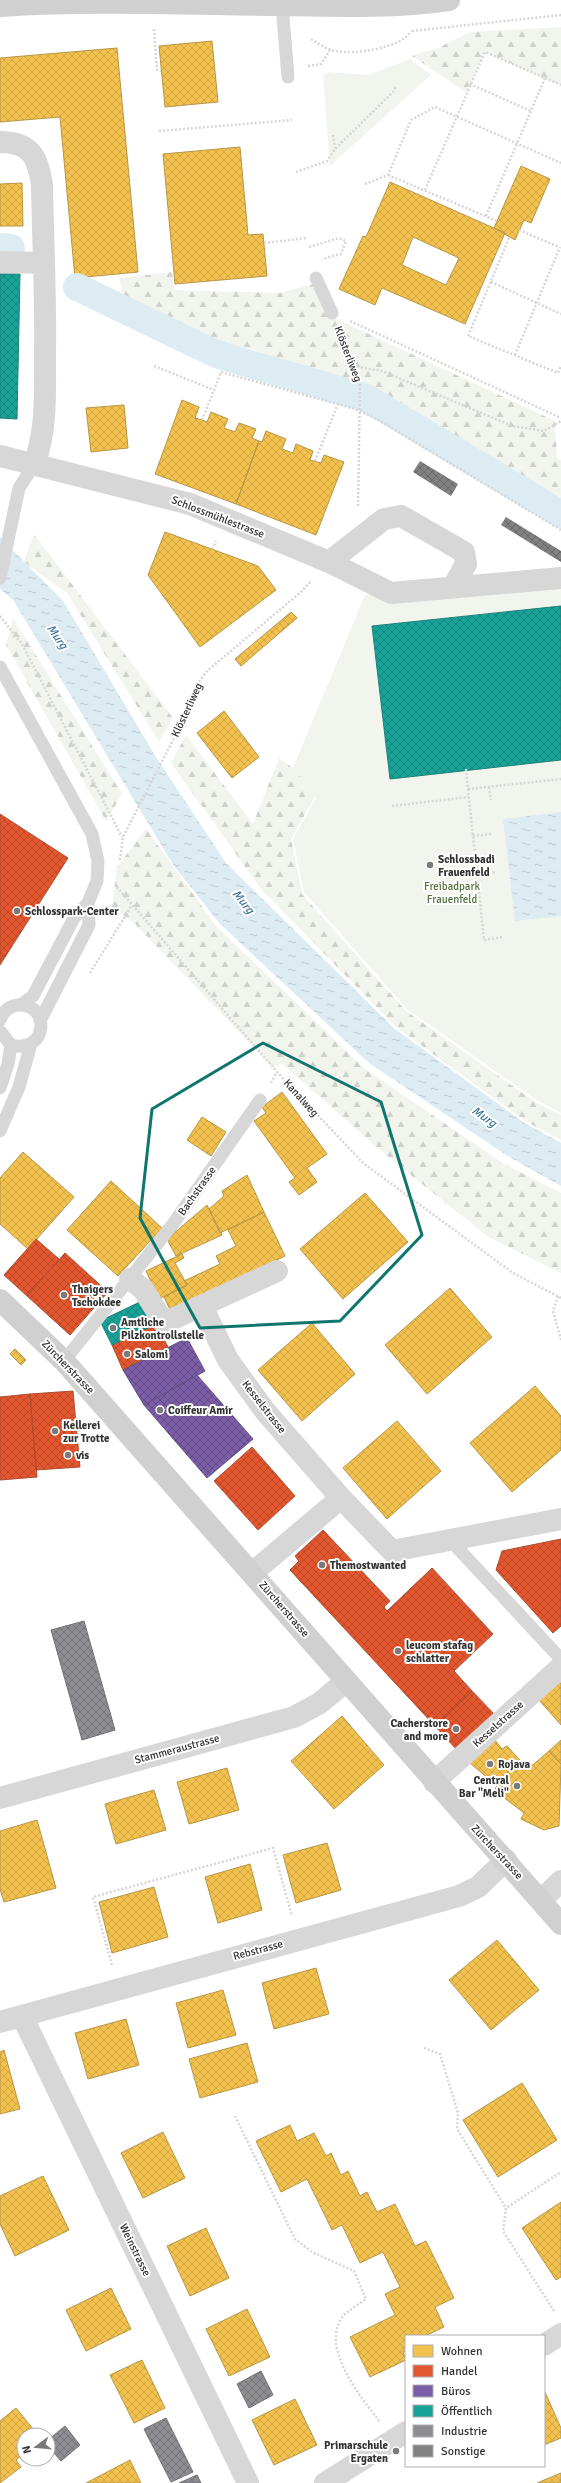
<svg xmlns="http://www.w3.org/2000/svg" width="561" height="2483" font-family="Signika,sans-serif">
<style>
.green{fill:#f1f5ed}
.forest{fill:url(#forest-firs)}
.water{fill:url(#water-ripples)}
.homes{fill:url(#homes-cross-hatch);stroke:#b99646;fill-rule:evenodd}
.shops{fill:url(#shops-cross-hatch);stroke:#af4c30}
.offices{fill:url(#offices-cross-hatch);stroke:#655184}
.public{fill:url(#public-cross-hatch);stroke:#1f817a}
.industry{fill:url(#industry-cross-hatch);stroke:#727276}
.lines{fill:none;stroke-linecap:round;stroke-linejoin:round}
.canal{stroke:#ddebf3;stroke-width:28}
.building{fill:url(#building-cross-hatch)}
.path{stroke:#d6d6d6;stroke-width:2.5;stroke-dasharray:2 2;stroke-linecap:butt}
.lane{stroke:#d7d7d7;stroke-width:13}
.street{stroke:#d7d7d7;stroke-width:22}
.secondary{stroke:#d0d0d0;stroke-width:22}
.marked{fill:none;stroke:#0f766e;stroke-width:3;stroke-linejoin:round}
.poi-dot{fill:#7a7a7a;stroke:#fff;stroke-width:1.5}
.labels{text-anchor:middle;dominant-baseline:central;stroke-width:4;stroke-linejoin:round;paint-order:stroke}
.street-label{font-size:11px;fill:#333;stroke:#fff}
.poi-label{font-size:11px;font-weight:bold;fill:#333;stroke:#fff;text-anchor:start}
.park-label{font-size:11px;fill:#56703f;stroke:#fff}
.water-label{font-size:12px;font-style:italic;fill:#3f7597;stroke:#fff}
</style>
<defs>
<pattern id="forest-firs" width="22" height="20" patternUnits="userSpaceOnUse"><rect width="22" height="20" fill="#f1f5ed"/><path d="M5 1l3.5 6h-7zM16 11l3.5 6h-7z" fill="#cfd2cc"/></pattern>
<pattern id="water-ripples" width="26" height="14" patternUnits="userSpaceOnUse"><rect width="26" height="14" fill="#ddebf3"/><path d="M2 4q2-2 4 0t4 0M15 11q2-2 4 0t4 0" fill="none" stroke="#becad1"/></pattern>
<pattern id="homes-cross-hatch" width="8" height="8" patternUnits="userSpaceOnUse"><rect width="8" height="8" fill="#f2c14e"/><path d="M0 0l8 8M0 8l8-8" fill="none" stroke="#d0a645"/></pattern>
<pattern id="shops-cross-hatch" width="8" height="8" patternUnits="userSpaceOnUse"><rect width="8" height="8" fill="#e4572e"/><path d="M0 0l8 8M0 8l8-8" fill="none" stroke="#b94928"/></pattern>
<pattern id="offices-cross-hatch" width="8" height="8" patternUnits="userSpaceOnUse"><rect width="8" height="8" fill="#7b5ea7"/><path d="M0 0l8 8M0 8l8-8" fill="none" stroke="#604a81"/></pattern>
<pattern id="public-cross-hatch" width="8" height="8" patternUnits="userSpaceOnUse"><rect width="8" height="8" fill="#17a398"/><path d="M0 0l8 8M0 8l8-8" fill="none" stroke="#15857d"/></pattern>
<pattern id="industry-cross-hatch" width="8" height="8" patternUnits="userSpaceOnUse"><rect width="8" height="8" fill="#8d8d92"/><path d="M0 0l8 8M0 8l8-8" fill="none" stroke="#747478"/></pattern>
<pattern id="building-cross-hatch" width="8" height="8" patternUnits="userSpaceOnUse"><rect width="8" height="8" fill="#818181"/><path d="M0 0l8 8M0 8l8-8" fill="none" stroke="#6a6a6a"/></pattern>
</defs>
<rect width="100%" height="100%" fill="#fff"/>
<path class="green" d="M410,59L431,75L330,166L323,75L328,72L368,75Z
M561,576V1113L538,1101L407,1009L304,892L293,839L316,798L293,768L365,595Z"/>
<path class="forest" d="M561,27V85L485,52L466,92L412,56L438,48L470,32Z
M172,272L175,290L279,293L314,284L324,313L555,421L557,458L561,460V497L364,391L253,349L189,336L124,302L119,278Z
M34,534L173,718L159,742L67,593L24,562Z
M13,618L122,794L106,821L6,645Z
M186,735L253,824L279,758L293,768L316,795L291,839L302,894L406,1011L537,1103L561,1115V1140L527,1122L396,1027L261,889L171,763Z
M146,829L217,927L364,1068L504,1164L561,1193V1273L487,1236L387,1156L281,1063L274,1068L135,924L112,907L117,867Z"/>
<path class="water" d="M0,537L63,601L156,757L226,863L395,1029L526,1124L561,1143V1186L506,1155L369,1063L220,924L174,866L13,600L0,589Z
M561,812V916L515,921L503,819Z"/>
<path class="homes" d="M212,41L218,102L165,107L159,46Z
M117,48L138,272L75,278L60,117L0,122V58Z
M240,147L248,235L263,234L267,276L175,284L163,154Z
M521,166L550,179L531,223L524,220L515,240L494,228Z
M390,182L505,233L465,324L382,288L375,305L339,289L363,236L366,237ZM413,237L459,258L446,285L402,265Z
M22,183L23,226H0V184Z
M182,400L199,407L195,418L202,420L207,422L211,412L228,419L224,428L235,432L239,423L256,429L252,438L259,441L236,504L155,474Z
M124,405L128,448L91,452L86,408Z
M266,431L286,439L282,449L293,453L296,444L313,451L310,460L321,463L324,455L344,462L316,535L236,504L259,441L262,442Z
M165,532L258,566L276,590L200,647L148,575Z
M291,612L297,618L241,666L235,659Z
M224,711L259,757L232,778L197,733Z
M282,1092L327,1154L307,1168L317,1182L299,1195L289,1182L295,1178L254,1121L266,1113L262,1107Z
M202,1117L226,1132L211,1156L187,1140Z
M23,1152L74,1197L28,1249L0,1224V1178Z
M247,1175L264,1212L220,1233L209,1209L224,1196L222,1191Z
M111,1181L162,1228L118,1276L67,1230Z
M365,1193L408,1242L343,1299L300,1249Z
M207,1205L222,1235L176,1256L167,1239Z
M264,1212L285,1256L171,1312L164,1297L187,1285L184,1281L220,1264L216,1256L236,1246L228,1230Z
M182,1254L184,1258L175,1263L187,1285L159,1299L146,1271Z
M450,1288L492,1337L427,1394L385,1345Z
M312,1323L355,1374L302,1421L258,1370Z
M15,1349L26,1360L21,1365L10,1354Z
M535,1386L561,1416V1450L512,1492L470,1443Z
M397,1421L441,1471L387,1519L343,1468Z
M559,1681L561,1684V1725L538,1699Z
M342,1716L384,1765L334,1809L291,1761Z
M495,1740L502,1749L507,1746L528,1769L549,1751L561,1764L559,1826L544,1830L521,1819L524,1813L494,1790L497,1786L470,1763Z
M561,1740V1764L549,1751Z
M227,1768L239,1810L189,1824L177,1782Z
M154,1790L166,1830L116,1844L105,1804Z
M37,1820L56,1888L4,1902L0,1889V1831Z
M327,1843L341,1890L296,1903L283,1855Z
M250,1864L262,1910L218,1923L205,1877Z
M154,1887L168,1937L112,1953L99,1902Z
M497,1940L539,1990L491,2030L449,1980Z
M316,1968L329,2014L274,2029L262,1983Z
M223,1990L236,2035L188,2048L176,2003Z
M126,2019L139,2065L88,2079L75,2033Z
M247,2043L258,2082L200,2098L189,2059Z
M4,2050L20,2109L0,2114V2052Z
M522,2083L557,2140L498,2177L463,2120Z
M290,2125L297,2141L314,2133L326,2156L331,2153L341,2175L348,2171L360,2196L367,2192L377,2212L395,2204L415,2246L426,2241L454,2298L435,2307L444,2327L425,2336H406V2350L403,2352L406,2360L370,2377L350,2337L395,2315L385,2294L400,2287L383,2252L360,2263L342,2225L332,2230L307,2179L281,2192L256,2141Z
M163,2132L185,2178L143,2198L121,2153Z
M43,2176L69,2230L15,2256L0,2224V2196Z
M561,2202V2277L556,2280L522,2228Z
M206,2228L229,2278L190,2296L167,2246Z
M111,2288L131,2329L86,2351L66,2310Z
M247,2309L270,2357L229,2376L206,2329Z
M142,2360L165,2408L134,2423L110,2375Z
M544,2390L561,2428V2438L544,2445Z
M295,2399L317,2445L274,2465L252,2420Z
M16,2408L38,2435H24V2453L16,2460L21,2467L0,2483V2421Z
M130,2460L141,2483H86Z
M561,2473V2483H537Z"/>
<path class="shops" d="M0,814L68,858L0,965Z
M36,1239L59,1259L27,1296L4,1275Z
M65,1253L108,1292L70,1335L27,1296Z
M156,1324L168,1347L123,1370L112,1345Z
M73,1391L80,1467L36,1470L30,1394Z
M30,1394L37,1477L0,1480V1397Z
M252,1447L295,1496L258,1530L214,1481Z
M323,1530L390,1601L384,1607L387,1611L432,1568L493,1634L454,1671L472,1691L435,1726L290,1570L299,1561L295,1556Z
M561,1539V1626L553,1633L496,1570L502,1551Z
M472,1691L495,1715L457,1750L435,1726Z"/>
<path class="offices" d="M187,1338L205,1371L144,1405L123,1370Z
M197,1375L253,1439L207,1478L144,1405Z"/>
<path class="public" d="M0,274H20L17,419L0,418Z
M561,606V760L390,779L372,626Z
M144,1300L156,1324L112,1345L100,1321Z"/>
<path class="industry" d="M84,1621L115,1730L82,1740L51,1630Z
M261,2371L273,2395L249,2408L237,2384Z
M166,2418L193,2472L171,2482L144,2429Z
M65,2426L80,2445L61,2461L48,2446V2440Z
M197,2475L201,2483H179Z"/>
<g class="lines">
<path class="canal" d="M0,247L11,248
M77,287L216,354L366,398L561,514"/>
</g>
<path class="building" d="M420,461L458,484L451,496L413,472Z
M506,517L561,551V562L501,525Z"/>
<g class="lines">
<path class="path" d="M154,29L157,70L161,71
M412,31L561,15
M311,39C319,44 327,50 336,51C354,55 402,48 411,31
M308,66L321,64L330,50
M470,84L531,111
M159,131L292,120
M333,135L335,148
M296,172L327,161L335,149L394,91L396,86
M388,175L497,221
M365,184L388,175L411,120L435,107L561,163
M425,190L485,52L561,85
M486,216L545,78
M519,230L559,247
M509,238L468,336L558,373L561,366
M264,243L307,238
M309,247L339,238L346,241L341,254L322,259
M491,282L561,314
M350,321L561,418
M339,332L360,384L358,507
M515,355L560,247
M154,366L214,390L221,372L355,409L377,419L561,530
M353,366L382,371L512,426L544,431L561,421
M202,420L214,390
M315,461L338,404
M212,549L216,541
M0,616L22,644L122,837
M466,769L468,789L561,779
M489,787L491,800
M468,789L484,940L503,937
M392,806L469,797
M473,836L492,834
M120,860L123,837L176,734L198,683L207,671L301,592L310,582
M477,875L496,872
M117,887L277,1072L363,1163L513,1273L561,1298
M90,973L132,905
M271,1083L277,1072
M558,1296L553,1311L561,1340
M112,1965L93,1897L273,1848L292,1916
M424,2048L440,2054L458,2113L457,2129L506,2208
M235,2116L295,2239L312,2252L354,2271L366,2299C360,2304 350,2309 344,2315C318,2346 361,2397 379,2421
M554,2311L503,2231L506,2208L561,2172"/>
<path class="lane" d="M282,5L288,77
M316,278L332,313
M0,578L19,488L34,465
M0,667L92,834L98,861L97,881L88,903L89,925L40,1021
M21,1005L33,996L74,918L88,903
M0,1020C3,1012 9,1006 18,1005C51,1003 48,1055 11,1045L0,1031
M0,1088L8,1064L11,1045
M0,1131L19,1087L31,1044
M64,1361L173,1224L260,1100
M451,1541L561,1659"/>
<path class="street" d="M0,142C31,142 38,157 42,185C43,242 46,299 45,356C45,393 47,429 34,465
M0,262L44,263
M0,456L190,504L329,562L391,593L561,578
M329,562L384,519L401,516L464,552L466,564L453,587
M130,1279L143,1289L164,1323L277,1271
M202,1306L228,1360L265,1411L341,1498
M252,1573L341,1498L392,1551L561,1519
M434,1782L561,1667
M0,1798L294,1717L320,1703L346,1681
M541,1900L561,1881
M22,2016L248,2483
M0,2022L459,1896L478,1887L506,1860
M544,2345L561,2334
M325,2483L406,2432"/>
<path class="secondary" d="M0,6C93,0 187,4 279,5C336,6 393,8 449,0
M0,1300L64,1361L561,1924"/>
</g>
<path class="marked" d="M263,1043L381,1102L422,1235L340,1321L200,1328L140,1218L152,1109Z"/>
<g class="poi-dot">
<circle cx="430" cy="865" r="4"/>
<circle cx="17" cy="911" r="4"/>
<circle cx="64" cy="1295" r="4"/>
<circle cx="113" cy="1328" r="4"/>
<circle cx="127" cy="1354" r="4"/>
<circle cx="160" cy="1410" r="4"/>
<circle cx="55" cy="1431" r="4"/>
<circle cx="68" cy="1455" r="4"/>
<circle cx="322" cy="1565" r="4"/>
<circle cx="398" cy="1651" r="4"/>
<circle cx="456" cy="1729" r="4"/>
<circle cx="490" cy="1764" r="4"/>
<circle cx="517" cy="1786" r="4"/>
<circle cx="396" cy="2451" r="4"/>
</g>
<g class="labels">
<g class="street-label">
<text transform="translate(348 354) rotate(69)">Klösterliweg</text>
<text transform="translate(218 517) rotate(21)">Schlossmühlestrasse</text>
<text transform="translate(187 710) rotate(-65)">Klösterliweg</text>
<text transform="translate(301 1098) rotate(48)">Kanalweg</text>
<text transform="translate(197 1191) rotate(-55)">Bachstrasse</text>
<text transform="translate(68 1367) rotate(46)">Zürcherstrasse</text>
<text transform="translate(264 1407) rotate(52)">Kesselstrasse</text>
<text transform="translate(284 1609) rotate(49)">Zürcherstrasse</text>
<text transform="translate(498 1724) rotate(-42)">Kesselstrasse</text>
<text transform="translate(177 1749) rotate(-15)">Stammeraustrasse</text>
<text transform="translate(497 1852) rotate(47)">Zürcherstrasse</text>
<text transform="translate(258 1950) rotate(-15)">Rebstrasse</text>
<text transform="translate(135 2250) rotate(64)">Weinstrasse</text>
</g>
<g class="poi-label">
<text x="438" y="859">Schlossbadi<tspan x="438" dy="13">Frauenfeld</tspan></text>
<text x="25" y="911">Schlosspark-Center</text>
<text x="72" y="1289">Thaigers<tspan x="72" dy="13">Tschokdee</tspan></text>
<text x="121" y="1322">Amtliche<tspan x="121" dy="13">Pilzkontrollstelle</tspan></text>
<text x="135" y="1354">Salomi</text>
<text x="168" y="1410">Coiffeur Amir</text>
<text x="63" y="1425">Kellerei<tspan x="63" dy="13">zur Trotte</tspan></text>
<text x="76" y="1455">vis</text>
<text x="330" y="1565">Themostwanted</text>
<text x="406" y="1645">leucom stafag<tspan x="406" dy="13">schlatter</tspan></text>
<text x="448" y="1723" text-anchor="end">Cacherstore<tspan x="448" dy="13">and more</tspan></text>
<text x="498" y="1764">Rojava</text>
<text x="509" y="1780" text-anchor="end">Central<tspan x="509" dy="13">Bar "Meli"</tspan></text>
<text x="388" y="2445" text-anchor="end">Primarschule<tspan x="388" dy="13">Ergaten</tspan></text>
</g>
<g class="park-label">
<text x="452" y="886">Freibadpark<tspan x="452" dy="13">Frauenfeld</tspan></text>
</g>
<g class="water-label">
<text transform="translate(57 637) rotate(55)">Murg</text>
<text transform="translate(243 902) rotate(51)">Murg</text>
<text transform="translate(484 1117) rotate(35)">Murg</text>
</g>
</g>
<rect x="405" y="2335" width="140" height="132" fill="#ffffff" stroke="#adadad"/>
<rect x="413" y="2345" width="20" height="12" fill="#f2c14e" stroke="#adadad"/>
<text x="441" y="2355" font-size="12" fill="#333333">Wohnen</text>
<rect x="413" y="2365" width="20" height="12" fill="#e4572e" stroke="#adadad"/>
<text x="441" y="2375" font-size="12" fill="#333333">Handel</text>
<rect x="413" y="2385" width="20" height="12" fill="#7b5ea7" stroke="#adadad"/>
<text x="441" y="2395" font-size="12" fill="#333333">Büros</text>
<rect x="413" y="2405" width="20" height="12" fill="#17a398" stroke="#adadad"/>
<text x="441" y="2415" font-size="12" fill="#333333">Öffentlich</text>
<rect x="413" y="2425" width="20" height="12" fill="#8d8d92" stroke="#adadad"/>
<text x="441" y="2435" font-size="12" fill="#333333">Industrie</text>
<rect x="413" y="2445" width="20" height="12" fill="#818181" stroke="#adadad"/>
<text x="441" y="2455" font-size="12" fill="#333333">Sonstige</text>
<g transform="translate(36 2447) rotate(254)"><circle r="19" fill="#ffffff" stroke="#adadad"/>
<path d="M0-3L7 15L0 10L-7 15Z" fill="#7a7a7a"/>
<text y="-6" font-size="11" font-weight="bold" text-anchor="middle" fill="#333333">N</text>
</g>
</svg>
